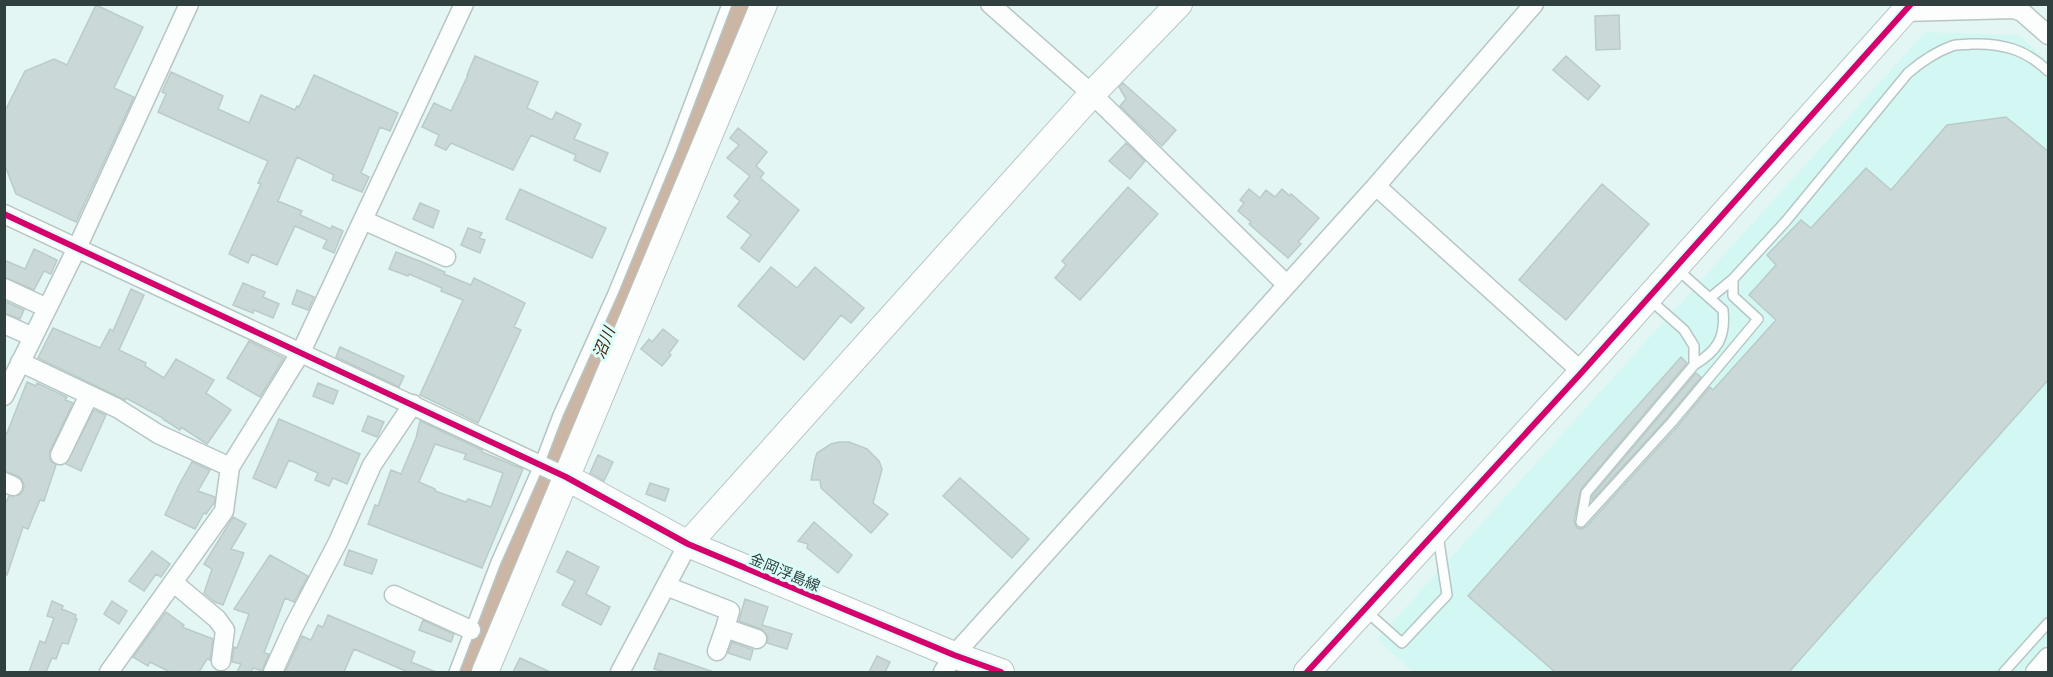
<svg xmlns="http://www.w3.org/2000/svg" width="2053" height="677" font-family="Poppins,'Noto Sans JP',sans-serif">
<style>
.built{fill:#d3f8f4}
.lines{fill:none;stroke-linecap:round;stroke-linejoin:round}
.river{stroke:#cbb6a6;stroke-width:27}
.building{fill:#cad9d8;stroke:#bacbc9;stroke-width:1.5;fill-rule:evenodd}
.lane-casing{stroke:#b6c6c4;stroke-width:12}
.street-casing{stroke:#b6c6c4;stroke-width:21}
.secondary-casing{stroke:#b6c6c4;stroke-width:28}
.lane{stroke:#fbfefd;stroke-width:9}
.street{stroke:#fbfefd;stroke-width:18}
.secondary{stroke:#fbfefd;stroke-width:26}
.cycleway-casing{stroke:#dcfefa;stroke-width:10}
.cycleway{stroke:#d6006c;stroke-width:6}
.labels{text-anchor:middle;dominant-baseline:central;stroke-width:6;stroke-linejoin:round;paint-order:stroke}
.street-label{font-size:15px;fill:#2f403e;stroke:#dcfefa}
.water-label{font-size:16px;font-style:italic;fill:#49230a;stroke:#dcfefa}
</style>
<rect width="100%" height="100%" fill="#e4f6f4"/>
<path class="built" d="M1925,32L2019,35L2048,61V642L2021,672H1413L1377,639Z"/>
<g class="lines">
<path class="river" d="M470,672L561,455L739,14"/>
</g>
<path class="building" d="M96,5L143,27L114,88L134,97L76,222L16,194L4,163V113L25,71L54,59L67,65Z
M1619,15L1620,49L1596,50L1595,16Z
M475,56L538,82L527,108L552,120L556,112L581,124L574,139L608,153L600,172L574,160L576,155L531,135L513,170L451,143L446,150L435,145L439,135L422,127L434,103L451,111L468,75H467Z
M1566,56L1600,86L1588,100L1553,70Z
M171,72L223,96L218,109L249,123L261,95L295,110L297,106L299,107L314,75L398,113L390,131L380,127L361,173L369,177L362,192L332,180L334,175L297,157L278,201L302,211L300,215L331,229L332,226L343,231L334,253L323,248L327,240L295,226L277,265L252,254L248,263L229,254L261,184L258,183L268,161L158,112L166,94L162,92Z
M1123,83L1176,130L1162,146L1120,106L1126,99L1119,87Z
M2006,117L2049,152V379L1789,672H1555L1468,596L1681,357L1687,363L1581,489L1574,521L1577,528L1582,529L1586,527L1677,427L1710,387L1713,390L1776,320L1749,295L1776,265L1767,255L1801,220L1811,228L1866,168L1891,190L1947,125Z
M738,128L767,152L756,166L764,173L760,178L799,210L759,262L741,248L751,235L727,217L740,201L734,196L750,176L727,158L739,145L730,138Z
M1126,143L1145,161L1130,179L1109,161Z
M1602,184L1649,224L1566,320L1519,280Z
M1128,187L1158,214L1080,300L1055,278L1066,265L1062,261Z
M520,189L606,228L592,258L506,219Z
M1249,189L1260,198L1266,190L1275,197L1282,189L1290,196L1291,194L1319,218L1298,242L1301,244L1288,258L1249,224L1251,222L1238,211L1244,203L1240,200Z
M420,203L439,211L433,228L413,219Z
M468,228L482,233L479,238L485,240L480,253L461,245Z
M34,249L57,260L51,274L44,271L34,290L4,277V260L25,269Z
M396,252L422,262L445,272L444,274L471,285L474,278L525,303L514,327L521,330L478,423L420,395L463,300L441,291L442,288L409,274L408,276L389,269Z
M771,267L797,288L815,267L864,308L851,323L841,315L804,360L738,306Z
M243,283L265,292L263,297L279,304L273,318L254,310L253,313L233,305Z
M131,289L144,295L119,350L146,363L145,366L164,378L176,359L214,380L206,393L231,410L207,444L181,427L180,430L163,419V418L126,398L125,400L38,358L53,328L100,348L110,329L113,331Z
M297,290L314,297L308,310L292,304Z
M4,301L24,310L20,319L4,313Z
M663,329L678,341L669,353L671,355L662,366L641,349L649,339L652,342Z
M249,341L284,358L260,397L227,378Z
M340,347L404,376L399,387L336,357Z
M1696,373L1701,377L1667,418L1592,500V496Z
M27,382L36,386L37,383L67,397L65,400L73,403L50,451V461L56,465L44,501L40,500L28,529L23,527L7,575L4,574V506L9,496L19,495L23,491L24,485L22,480L18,476L4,471V432L7,433Z
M318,383L338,391L333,404L313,396Z
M94,410L106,415L81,471L66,464Z
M368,416L384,422L377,437L362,431Z
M279,419L360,454L347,484L333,478L329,486L315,480L318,473L289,460L276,488L253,478Z
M420,421L482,450V452L523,469L482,568L368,524L375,505L378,506L391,470L401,474L416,438ZM435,444L466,454L464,459L503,473L491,507L468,499L466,502L435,491V489L419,482Z
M839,442H849L867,449L879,461L882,469L873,503L888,514L871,533L821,488L820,480H811L815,459L817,453L831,444Z
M598,455L613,462L604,481L590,473Z
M192,462L210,470L198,491L215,497L214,503L206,514L204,513L195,529L165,515L179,485Z
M960,478L1029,539L1012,558L943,496Z
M650,483L669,489L665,501L646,494Z
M233,517L246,524L231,549L244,553L223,605L215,602L204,593L212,569L204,564Z
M814,522L852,555L838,573L807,548L808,544L798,541Z
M349,550L377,560L372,574L344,565Z
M152,551L170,564L161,577L156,574L144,591L129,581Z
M567,551L599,567L586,594L610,607L601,625L562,605L575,581L557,572Z
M270,555L308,576L294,602L285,598L264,653L269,654L262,671L253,668L251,672H237L241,664L232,662L234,647L237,648L249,614L234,609Z
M745,599L768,607L762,625L792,634L787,649L767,643L768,636L761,629L739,621Z
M52,601L63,606L62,609L76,615L75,619H77L68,644L62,643L56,659L52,658L46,672H29L40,641L45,643L54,618L47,616Z
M112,601L127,611L119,624L104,614Z
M166,612L184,625L182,627L213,639L210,660L207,659L199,672H170L150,662L148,666L133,657Z
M328,615L415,652L411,662L436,672H408L354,649L344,672H285L302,636L311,640L318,625L323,627Z
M423,620L454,634L451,642L419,630Z
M732,642L753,650L750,660L728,653Z
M659,653L711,671L710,672H666L654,669Z
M877,656L890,662L885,672H869Z
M520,658L550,672H513Z"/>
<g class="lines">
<defs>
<path id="lane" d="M1677,269L1723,310C1726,338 1717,351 1694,365
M1710,298L1733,279L1786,221L1908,73C1921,62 1935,52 1952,46C1958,44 1965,45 1971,44C2002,43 2025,49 2048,71
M1581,522L1672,422L1758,319L1733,296V279
M1581,522L1586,493L1694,365V346L1684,330L1648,298
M1366,611L1402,643L1447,595L1438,535
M454,672L496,562L539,465L558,415L613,293L672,149L727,4
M2004,672L2048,623"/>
<path id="street" d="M990,4L1092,94L1286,284
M1903,12L2014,9L2022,12L2048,35
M1376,186L1582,372
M4,214L566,477
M363,220L446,257
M4,288L47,308
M4,324L33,337
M20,362L117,408L158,434L230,467
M4,396L77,248L189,4
M60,455L89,395
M4,482L13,486
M174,583L217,619L225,630L221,661
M666,586L730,611L725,628L757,639
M394,595L471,630
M717,651L725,628
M109,672L224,511L230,467L301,352L464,4
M273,672L293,628L338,542L372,465L413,404
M620,672L688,544
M943,672L954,655L1376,186L1534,4
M2035,672L2048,657"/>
<path id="secondary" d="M566,477L688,544L954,655L1001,672
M688,544L1092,94L1179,4
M485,672L764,4
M1307,672L1582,372L1911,4"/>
</defs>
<use href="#lane" class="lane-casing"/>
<use href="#street" class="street-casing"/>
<use href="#secondary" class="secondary-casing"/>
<use href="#lane" class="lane"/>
<use href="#street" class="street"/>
<use href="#secondary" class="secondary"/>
<defs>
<path id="cycleway" d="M4,214L566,477L688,544L954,655L1001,672
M1307,672L1582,372L1911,4"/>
</defs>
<use href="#cycleway" class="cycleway-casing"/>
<use href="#cycleway" class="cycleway"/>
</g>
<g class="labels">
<g class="street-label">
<text transform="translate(785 572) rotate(23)">金岡浮島線</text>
</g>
<g class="water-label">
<text transform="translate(604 343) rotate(-68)">沼川</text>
</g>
</g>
<rect width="2053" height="677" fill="none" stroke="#2f403e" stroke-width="12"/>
</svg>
